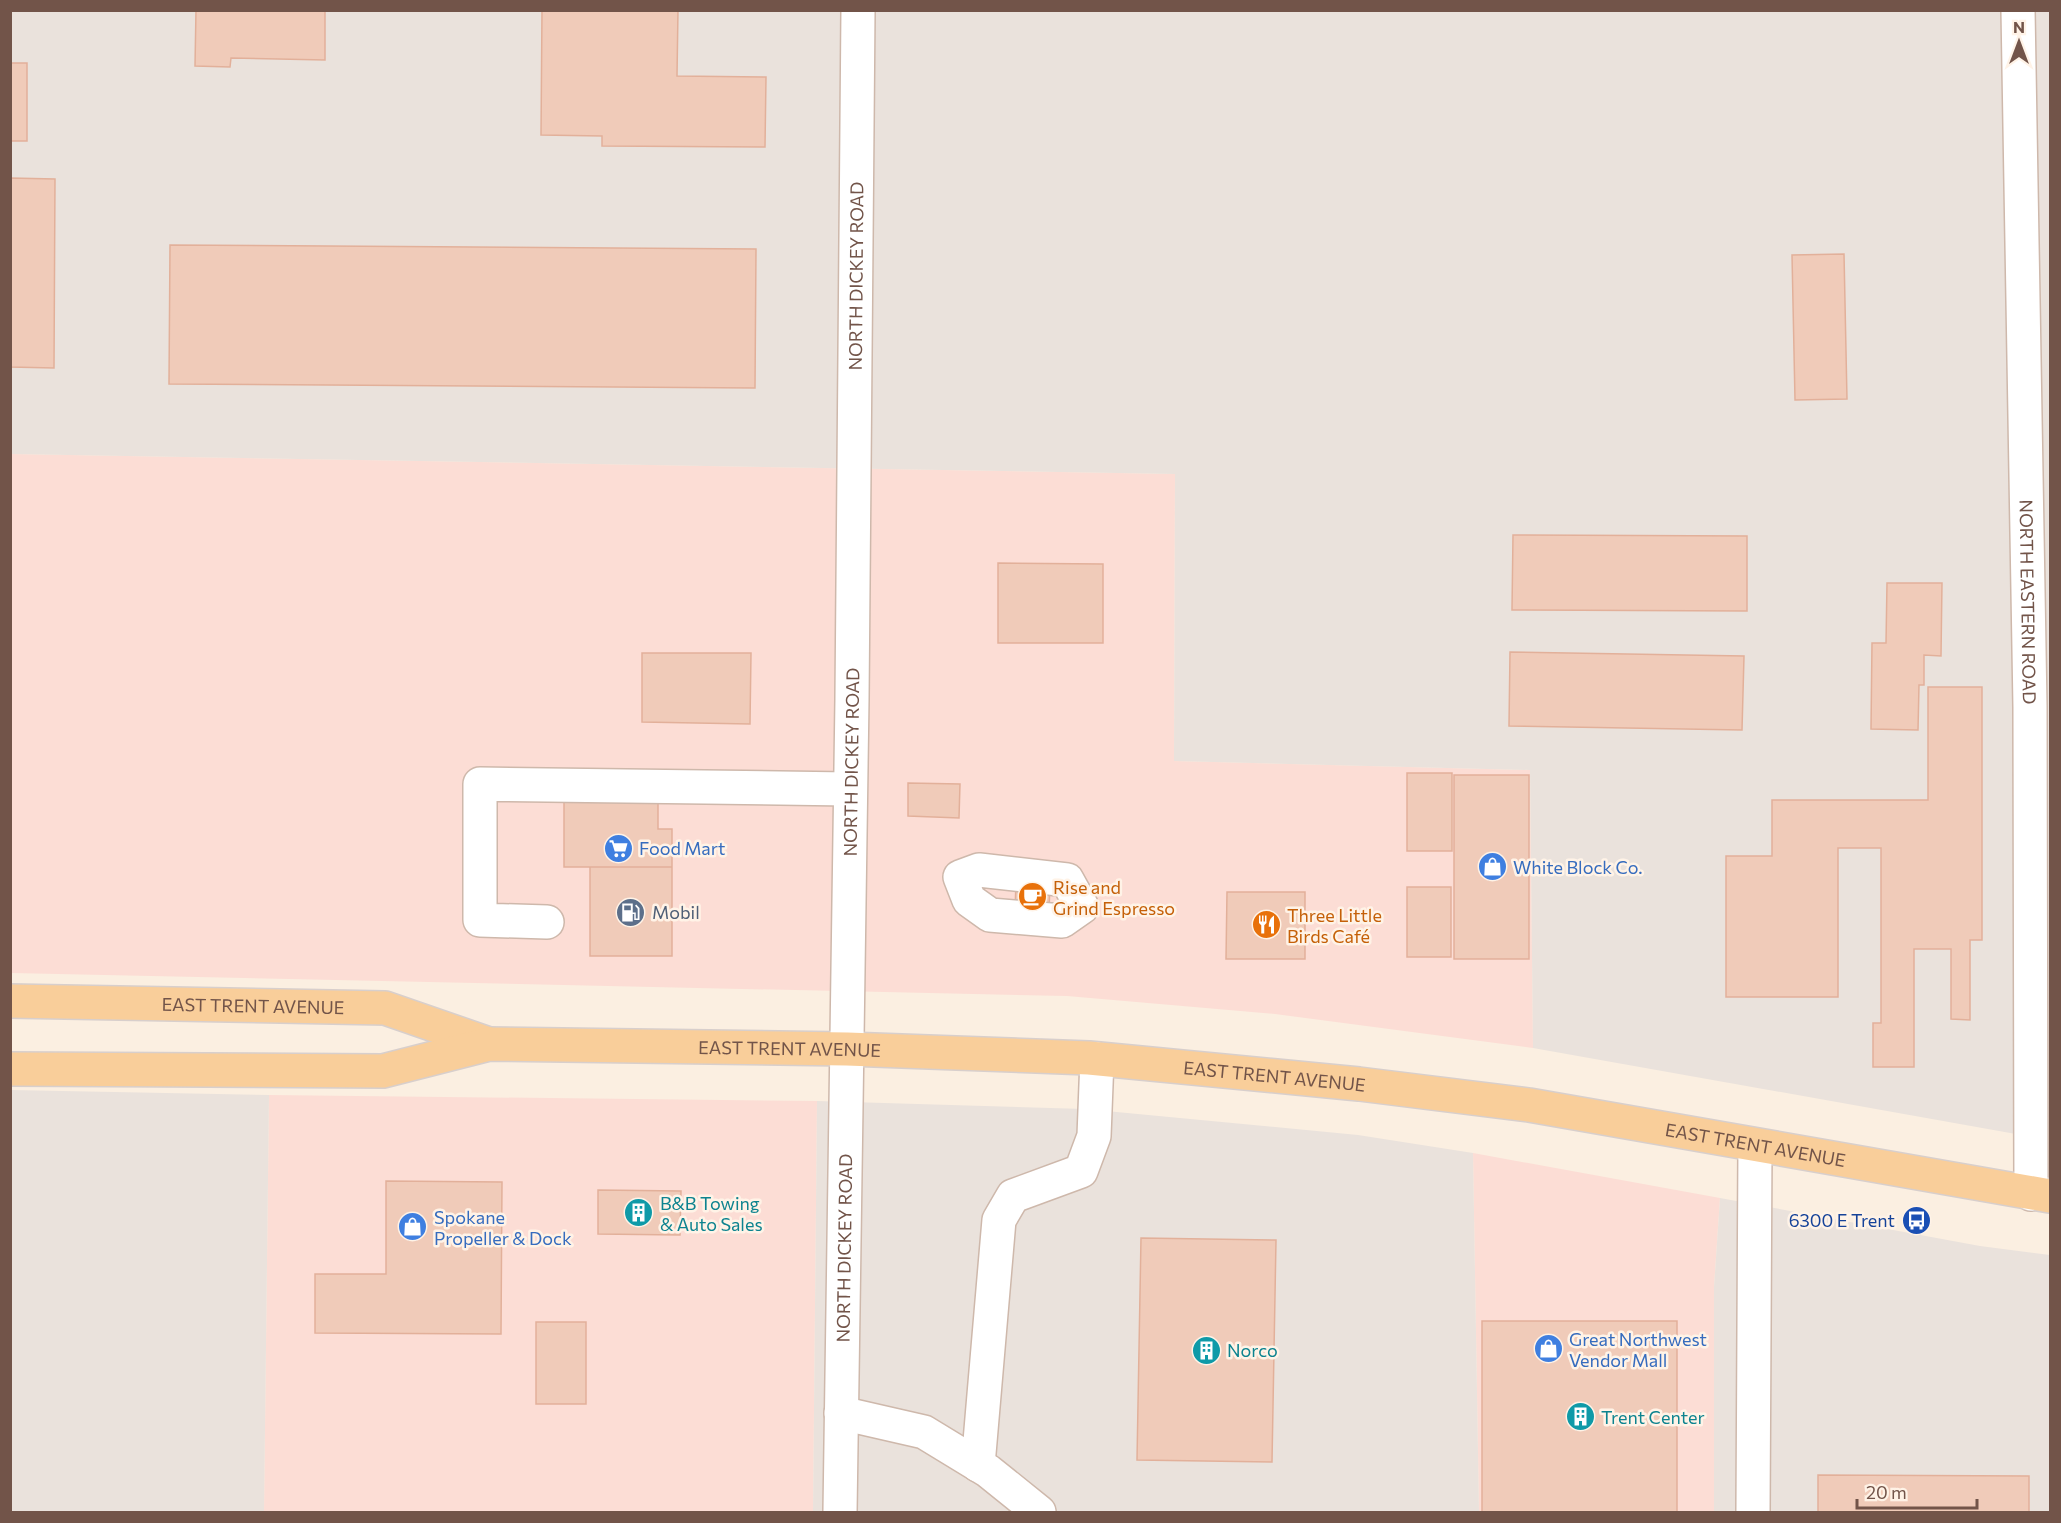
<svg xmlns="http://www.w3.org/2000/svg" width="2061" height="1523" font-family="Commissioner,sans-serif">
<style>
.commercial{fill:#fcddd5}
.industrial{fill:#eae2dc}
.building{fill:#f0cbb9;stroke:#e2b09a;stroke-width:1.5}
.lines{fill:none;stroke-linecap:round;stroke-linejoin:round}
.minor-casing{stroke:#ceb8ab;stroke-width:36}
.major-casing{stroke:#d8cfcc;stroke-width:36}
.minor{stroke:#fff;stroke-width:33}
.major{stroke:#f9ce9a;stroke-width:33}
.labels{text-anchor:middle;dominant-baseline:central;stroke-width:5;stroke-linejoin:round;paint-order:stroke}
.street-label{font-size:18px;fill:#725449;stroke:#fff3e7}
.shop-label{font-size:18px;fill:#366cbe;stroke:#fff3e7;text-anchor:start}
.food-label{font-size:18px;fill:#c56008;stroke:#fff3e7;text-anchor:start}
.service-label{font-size:18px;fill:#4e5e75;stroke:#fff3e7;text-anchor:start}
.culture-label{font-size:18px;fill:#0d838f;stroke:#fff3e7;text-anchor:start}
.transit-label{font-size:18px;fill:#164399;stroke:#fff3e7;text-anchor:end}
</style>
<rect width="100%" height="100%" fill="#fbefe1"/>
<path class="commercial" d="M11,454L1175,474L1174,761L1530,770L1533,1048L1275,1014L1067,996L11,973Z
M269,1095L817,1101L813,1512H264Z
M1473,1153L1720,1198L1714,1287V1512H1479Z"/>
<path class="industrial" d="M11,11H2050V1140L1533,1048L1530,770L1174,761L1175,474L11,454Z
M11,1090L269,1095L264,1512H11Z
M817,1101L1085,1109L1358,1135L1473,1153L1479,1512H813Z
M1720,1198L1980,1246L2050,1255V1512H1714V1287Z"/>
<path class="building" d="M196,10L325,11V60L231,58L230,67L195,66Z
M542,10H678L677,76L766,77L765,147L602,146V136L541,135Z
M10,63H27V141H10Z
M10,178L55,179L54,368L10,367Z
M170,245L756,249L755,388L169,384Z
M1844,254L1847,399L1795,400L1792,255Z
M1513,535L1747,536V611L1512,610Z
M998,563L1103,564V643H998Z
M1887,583H1942L1941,656L1924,655V685H1919L1918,730L1871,729L1872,643H1886Z
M1510,652L1744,656L1742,730L1509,726Z
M642,653H751L750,724L642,722Z
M1928,687H1982V940H1970V1020L1951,1019V949H1914V1067H1873V1023H1881V848H1838V997H1726V856H1772V800H1928Z
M1407,773H1452V851H1407Z
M1454,775H1529V959H1454Z
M908,783L960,784L959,818L908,816Z
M564,792H658V829H672V867H564Z
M590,867H672V956H590Z
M1016,884L1050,885L1049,910L1015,909Z
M1407,887H1451V957H1407Z
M1227,892H1305V959H1226Z
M386,1181L502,1182L501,1334L315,1333V1274H386Z
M598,1190L681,1191L680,1235L598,1234Z
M1141,1238L1276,1240L1272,1462L1137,1460Z
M1482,1321H1677V1512H1482Z
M536,1322H586V1404H536Z
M1818,1475L2029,1476V1512H1818Z"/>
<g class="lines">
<defs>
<g id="minor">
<path id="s1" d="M2018,10L2030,707L2031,1194"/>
<path d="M979,870L1067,880L1082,907L1062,921L990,915L969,900L960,877Z"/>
<path d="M547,922L480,920V784L849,789"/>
<path d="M841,1413L924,1432L988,1471L1039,1512"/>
<path d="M978,1465L999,1220L1013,1196L1081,1171L1094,1136L1097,1059"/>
<path id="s2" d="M840,1512L852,699L858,10"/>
<path d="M1753,1512L1755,1146"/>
</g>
<g id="major">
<path id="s3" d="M10,1001L385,1008L489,1044"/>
<path id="s4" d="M10,1069L383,1071L489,1044L847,1049L1089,1058L1359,1084L1529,1105L2050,1196"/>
</g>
</defs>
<use href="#minor" class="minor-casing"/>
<use href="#major" class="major-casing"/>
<use href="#minor" class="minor"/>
<use href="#major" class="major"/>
</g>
<defs>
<symbol id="supermarket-disc" viewBox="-11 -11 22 22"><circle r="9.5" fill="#3f7fe0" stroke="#fff3e7"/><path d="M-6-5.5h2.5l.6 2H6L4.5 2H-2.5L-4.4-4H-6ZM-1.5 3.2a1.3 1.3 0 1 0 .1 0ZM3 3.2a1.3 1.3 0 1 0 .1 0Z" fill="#fff"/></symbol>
<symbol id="shop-disc" viewBox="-11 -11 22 22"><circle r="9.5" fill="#3f7fe0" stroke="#fff3e7"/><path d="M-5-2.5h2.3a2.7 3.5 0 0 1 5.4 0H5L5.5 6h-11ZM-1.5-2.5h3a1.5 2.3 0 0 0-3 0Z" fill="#fff"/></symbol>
<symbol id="cafe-disc" viewBox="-11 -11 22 22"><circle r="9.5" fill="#e8710a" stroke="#fff3e7"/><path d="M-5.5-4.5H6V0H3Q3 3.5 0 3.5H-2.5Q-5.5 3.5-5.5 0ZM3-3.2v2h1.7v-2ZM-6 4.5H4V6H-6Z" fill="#fff"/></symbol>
<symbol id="fuel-disc" viewBox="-11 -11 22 22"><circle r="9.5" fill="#5c6f8a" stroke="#fff3e7"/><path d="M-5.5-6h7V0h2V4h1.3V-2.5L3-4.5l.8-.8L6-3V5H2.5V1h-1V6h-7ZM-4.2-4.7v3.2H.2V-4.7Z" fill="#fff"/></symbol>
<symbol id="restaurant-disc" viewBox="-11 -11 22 22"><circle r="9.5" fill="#e8710a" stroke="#fff3e7"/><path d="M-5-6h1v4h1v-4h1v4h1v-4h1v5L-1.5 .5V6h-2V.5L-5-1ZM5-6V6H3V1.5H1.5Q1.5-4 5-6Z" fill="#fff"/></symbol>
<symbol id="building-disc" viewBox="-11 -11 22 22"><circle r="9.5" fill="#0f9aa8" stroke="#fff3e7"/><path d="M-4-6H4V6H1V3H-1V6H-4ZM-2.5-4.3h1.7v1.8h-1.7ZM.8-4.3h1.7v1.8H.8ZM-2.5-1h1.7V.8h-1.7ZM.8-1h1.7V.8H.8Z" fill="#fff"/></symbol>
<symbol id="bus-disc" viewBox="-11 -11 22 22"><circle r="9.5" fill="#1a4fb4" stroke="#fff3e7"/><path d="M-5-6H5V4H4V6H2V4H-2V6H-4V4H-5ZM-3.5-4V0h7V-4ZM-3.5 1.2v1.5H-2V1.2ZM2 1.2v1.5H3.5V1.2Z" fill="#fff"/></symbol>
</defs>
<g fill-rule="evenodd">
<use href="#supermarket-disc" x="602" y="832" width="33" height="33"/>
<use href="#shop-disc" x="1476" y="850" width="33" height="33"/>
<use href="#cafe-disc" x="1016" y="880" width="33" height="33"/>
<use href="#fuel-disc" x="614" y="896" width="33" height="33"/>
<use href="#restaurant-disc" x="1250" y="908" width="33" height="33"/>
<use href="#building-disc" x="622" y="1196" width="33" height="33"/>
<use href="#bus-disc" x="1900" y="1204" width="33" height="33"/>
<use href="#shop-disc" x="396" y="1210" width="33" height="33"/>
<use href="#shop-disc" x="1532" y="1332" width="33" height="33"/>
<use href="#building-disc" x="1190" y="1334" width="33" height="33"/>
<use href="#building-disc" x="1564" y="1400" width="33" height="33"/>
</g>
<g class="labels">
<g class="street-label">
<text stroke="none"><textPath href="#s2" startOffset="1236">NORTH DICKEY ROAD</textPath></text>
<text stroke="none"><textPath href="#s1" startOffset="592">NORTH EASTERN ROAD</textPath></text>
<text stroke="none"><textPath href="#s2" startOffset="750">NORTH DICKEY ROAD</textPath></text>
<text stroke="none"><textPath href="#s3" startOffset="243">EAST TRENT AVENUE</textPath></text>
<text stroke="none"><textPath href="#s4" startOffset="783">EAST TRENT AVENUE</textPath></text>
<text stroke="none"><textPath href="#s4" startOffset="1269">EAST TRENT AVENUE</textPath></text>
<text stroke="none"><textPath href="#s4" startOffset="1755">EAST TRENT AVENUE</textPath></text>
<text stroke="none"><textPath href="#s2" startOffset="264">NORTH DICKEY ROAD</textPath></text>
</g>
<g class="shop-label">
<text x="639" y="848">Food Mart</text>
<text x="1513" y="867">White Block Co.</text>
<text x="434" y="1217">Spokane<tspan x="434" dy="21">Propeller &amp; Dock</tspan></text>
<text x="1569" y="1339">Great Northwest<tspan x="1569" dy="21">Vendor Mall</tspan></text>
</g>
<g class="food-label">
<text x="1053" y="887">Rise and<tspan x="1053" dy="21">Grind Espresso</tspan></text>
<text x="1287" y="915">Three Little<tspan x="1287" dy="21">Birds Café</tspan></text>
</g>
<g class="service-label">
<text x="652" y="912">Mobil</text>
</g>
<g class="culture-label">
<text x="660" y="1203">B&amp;B Towing<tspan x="660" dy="21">&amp; Auto Sales</tspan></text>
<text x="1227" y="1350">Norco</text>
<text x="1601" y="1417">Trent Center</text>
</g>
<g class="transit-label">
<text x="1895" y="1220">6300 E Trent</text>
</g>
</g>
<rect width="2061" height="1523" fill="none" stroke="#725449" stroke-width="24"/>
<g transform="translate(2019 42)" stroke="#fff3e7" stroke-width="4.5" paint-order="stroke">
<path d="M0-4.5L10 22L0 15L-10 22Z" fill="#725449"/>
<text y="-9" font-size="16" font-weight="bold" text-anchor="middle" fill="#725449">N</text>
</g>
<path d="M1857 1499v9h120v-9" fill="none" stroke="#725449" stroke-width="3"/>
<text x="1866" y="1499" font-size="18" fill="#725449" stroke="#fff3e7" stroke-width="4.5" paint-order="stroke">20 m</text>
</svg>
